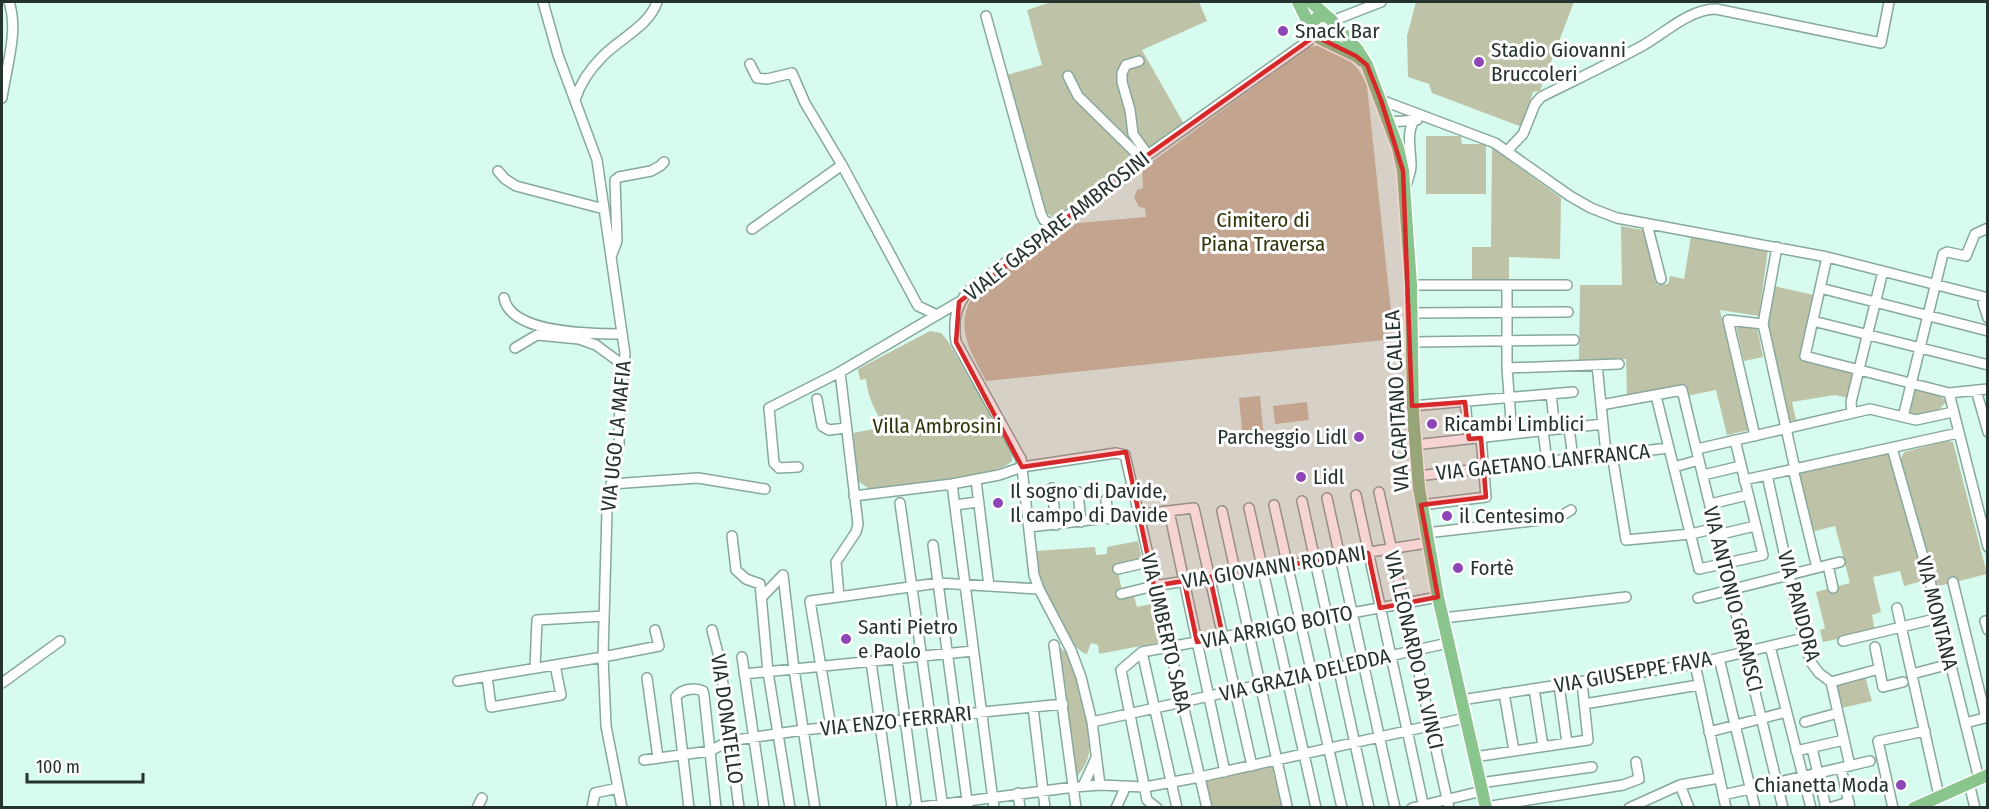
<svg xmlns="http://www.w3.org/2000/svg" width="1989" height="809" font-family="'Fira Sans Condensed',sans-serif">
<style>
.green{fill:#bec3a8}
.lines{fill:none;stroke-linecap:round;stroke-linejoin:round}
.minor-casing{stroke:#87a89c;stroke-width:12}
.major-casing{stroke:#fff;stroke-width:15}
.minor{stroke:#fff;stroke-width:9}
.major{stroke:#89c58c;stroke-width:12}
.marked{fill:#d62828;fill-opacity:0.2;stroke:#d62828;stroke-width:4.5;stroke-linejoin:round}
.poi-dot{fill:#8e45b7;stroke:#fff;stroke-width:2}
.labels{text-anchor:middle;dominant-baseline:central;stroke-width:6;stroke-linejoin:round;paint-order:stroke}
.poi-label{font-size:21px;fill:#25332e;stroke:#fff;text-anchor:start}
.park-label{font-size:21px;fill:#31360a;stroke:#fff}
.street-label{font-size:21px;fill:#25332e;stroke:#fff}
</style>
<rect width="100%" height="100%" fill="#d8fbef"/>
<path class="green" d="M1051,2H1199L1207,21L1142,50L1184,124L1054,218L1044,211L1007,75L1042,65L1027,10Z
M1416,2H1574L1540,91L1533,92L1522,127L1432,93L1429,84L1408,77L1407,36Z
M1321,45C1343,53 1359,64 1367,86L1394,339L986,381C967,345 950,319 983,284L1067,224L1146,217L1145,208L1139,207L1134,198L1137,190L1143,188L1142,169L1309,47Z
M1426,136H1461L1462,144H1486V194H1426Z
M1492,147L1561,198L1560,259L1509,257V280H1472V247H1491Z
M1621,226L1643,230L1657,285L1668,284L1670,276L1684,279L1691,236L1768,249L1759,316L1720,310L1749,430L1727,435L1716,390L1687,396L1684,384L1627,397L1626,359L1579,360L1580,285H1622Z
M1774,286L1814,295L1801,356L1803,359L1854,371L1848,398L1835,395L1792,402L1796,420L1786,421L1766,328Z
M1736,326L1757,327L1763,357L1744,361Z
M930,331L941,333L947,340L990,413L991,423L1005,438L1012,454V461C999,477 896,486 871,490L858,481L853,433L885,427C875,411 868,398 866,379L860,380L858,369Z
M1915,390L1937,394L1945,400V403C1936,415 1924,417 1910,415L1913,392Z
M1260,396L1264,438L1243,440L1239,398Z
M1307,402L1309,420L1275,424L1273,406Z
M1946,441L1953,442L1987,574L1935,587L1899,463L1904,452Z
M1885,452L1889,453L1926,580L1904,586L1900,571L1873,577L1881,612L1872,615L1875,631L1823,642L1820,630L1825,628L1816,592L1850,583L1835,526L1811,532L1797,475L1800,472Z
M1138,541L1143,563L1118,572L1122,591L1132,589L1137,607L1151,604L1161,642L1099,654L1098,645L1091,643L1087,654C1070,650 1045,597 1041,580C1038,570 1038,561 1036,551L1095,547L1096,555L1107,554V547Z
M1058,647C1059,647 1065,651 1066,652C1079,666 1091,734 1089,753C1087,764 1082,770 1076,778Z
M1865,676L1872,701L1842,708L1835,684Z
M1273,765L1282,807H1211L1205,781Z"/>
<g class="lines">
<defs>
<path id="minor" d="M543,2L558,55L597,160L625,354L620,399L619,444L607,510L603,657L606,726L622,808
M986,16L1041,214L1044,220L1054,226
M1332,21L1381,2
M1139,61L1126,65L1122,73V82L1130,110L1133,134L1148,155
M750,64L757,78L767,79L792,73L805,103L842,165L918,306L937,315
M1068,76L1078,96L1142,159
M2,98C6,68 19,31 9,2
M575,100C580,84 590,69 602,57C619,39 649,26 657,2
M1381,100L1495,143L1570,196L1591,208L1617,218L1827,257L1988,298
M1390,122L1417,120
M1507,151L1523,134L1535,104L1541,97C1575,80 1609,64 1642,46C1664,34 1689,9 1716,9L1881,43L1889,2
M498,171L505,179L516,186L604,209
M1406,185C1408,179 1411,172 1411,165C1411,152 1406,132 1414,121
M1647,224L1661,279
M752,229L842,165
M1777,247L1763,324L1795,469
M611,257L617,241L615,180L619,177L651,171L660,166L664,162
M1827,257L1805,356L1949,393L1988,389
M1411,285H1567
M1507,285V368L1512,434
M1820,288L1988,331
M1985,297L1983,303L1988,318
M504,298C511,334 592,334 622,334
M1411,313L1568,312
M1813,321L1988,365
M1412,342L1574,340
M515,348L537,335L579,339L596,345L619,362L624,363
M1597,365L1606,454
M1507,368L1619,364
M1976,390L1988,432
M1949,393L1988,547
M1551,394L1555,429
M1656,396L1699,569L1763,555L1735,440
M817,399L822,426L829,430L846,428
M1465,402L1469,439
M1601,405L1682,390L1783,808
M1412,406L1573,392
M1852,413L1851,402L1883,271
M1903,417L1943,254L1947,252L1966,256L1975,234L1988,228
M1569,428L1573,458
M1543,431L1547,461
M1755,436L1728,320L1763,324
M1414,445L1603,424
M1892,448L1930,581L1979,779
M1697,449L1870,409L1916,420L1953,412
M1612,454L1626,540L1691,534L1716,528
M798,467L779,468L774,463L769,408L840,372L959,302
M1674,467L1699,460
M1793,469L1817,568
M1703,475L1741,466
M1767,475L1789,575L1810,661L1819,673L1831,682L1850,766
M1417,476L1669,448
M976,480L989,586
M1744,480L1958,433
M611,484L698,478L765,489
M952,484L994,808
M1052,488L1056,525
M1078,492L1081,522
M1379,492L1449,808
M1356,495L1424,808
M854,496L952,484L999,475L1022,467L1116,453L1125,455L1207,808
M1327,498L1395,808
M1106,500L1109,519
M1302,501L1369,808
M900,503L943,808
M1710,504L1748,495
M955,505L978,502
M1274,505L1342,808
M1421,505L1486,497L1481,438
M1249,508L1316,808
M1169,511L1225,772
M1222,511L1287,806
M1029,527L1194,508L1252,766
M1426,533L1558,518L1571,510
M1717,535L1755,526
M732,536L736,570L746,579L760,584L768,672L790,808
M933,545L968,808
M1828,565L1833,588
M1118,569L1148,562
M1953,582L1986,718
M1121,594L1154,586L1427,543
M839,596L836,562L856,532L858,524L840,372
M762,597L783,575L794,669L815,808
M1698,598L1840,562
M1897,608L1939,796
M1443,618L1626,597
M1985,621L1988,630
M712,630L720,661L739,808
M1843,641L1939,618
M1054,645L1076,808
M1770,646L1811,808
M1875,647L1883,687L1903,682
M1142,652L1177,808
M742,657L764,808
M1719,658L1755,808
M897,659L917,808
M871,662L892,808
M1695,664L1726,808
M535,668L537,620L604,616
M744,674L973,651
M1912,674L1950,664
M487,676L491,707L561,695L555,665
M647,678L658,758
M458,681L603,657L659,646L655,630
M1831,682L1879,669
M2,683L60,641
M1559,685L1567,743
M1534,689L1543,746
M1504,693L1514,751
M1461,700L1695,664L1804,638
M1584,704L1699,685
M1033,707L1045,808
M1092,722L1448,643
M1805,722L1838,713
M1965,723L1988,717
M831,727L810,601L938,583L1039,589
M1709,732L1786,712
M1812,748L1826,808
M1796,751L1844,740
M1474,757L1588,740L1582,682
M644,760L710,751L729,741L803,730L1063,704
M1841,768L1850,808
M1480,783L1592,767
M1969,783L1975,808
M1100,785L1092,722L1081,677L1071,650L1039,589L1034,575L1021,459L956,342C953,321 955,308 968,291L1142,159L1315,36
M1680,785L1689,808
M1083,786L1096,758
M1018,793L1020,808
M1723,795L1870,761
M1485,807L1623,785L1639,779L1636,762
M477,808L482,798
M592,808L595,793L618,788
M689,808L676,697C681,689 695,687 703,691L704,695L716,808
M914,808L1074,787L1100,785L1145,787L1200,777L1465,718
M1116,808L1126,786
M1157,808L1147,800L1121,670L1142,652L1438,597
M1412,808L1482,791
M1629,808L1680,785L1719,778
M1829,808L1849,802
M1893,808L1878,741L1925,731"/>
<path id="major" d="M1298,2L1312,30
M1311,2L1330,19
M1312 27a11 11 0 1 1 22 0a11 11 0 1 1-22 0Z
M1333,23L1357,49L1367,65L1398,148L1403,171L1411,285L1413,414L1419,488L1438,597L1486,808
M1319,38L1356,56L1362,61
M1914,808L1988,775"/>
</defs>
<use href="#minor" class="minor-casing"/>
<use href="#major" class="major-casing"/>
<use href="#minor" class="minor"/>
<use href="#major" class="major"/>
</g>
<path class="marked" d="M1315,36L1356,56L1367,65L1381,100L1403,171L1412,406L1465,402L1469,439L1481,438L1486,497L1421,505L1438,597L1380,608L1368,553L1210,577L1223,637L1197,642L1184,581L1154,586L1126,452L1022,467L956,342L959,302L1142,159Z"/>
<g class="poi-dot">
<circle cx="1283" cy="31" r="6"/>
<circle cx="1479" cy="62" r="6"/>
<circle cx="1432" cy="424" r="6"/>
<circle cx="1359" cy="437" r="6"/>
<circle cx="1301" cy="477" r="6"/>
<circle cx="998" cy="503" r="6"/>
<circle cx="1447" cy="516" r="6"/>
<circle cx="1458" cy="568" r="6"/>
<circle cx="846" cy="639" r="6"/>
<circle cx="1901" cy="785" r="6"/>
</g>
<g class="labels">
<g class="poi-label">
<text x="1295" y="31">Snack Bar</text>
<text x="1491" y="50">Stadio Giovanni<tspan x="1491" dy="24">Bruccoleri</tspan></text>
<text x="1444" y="424">Ricambi Limblici</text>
<text x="1347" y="437" text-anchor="end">Parcheggio Lidl</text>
<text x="1313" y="477">Lidl</text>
<text x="1010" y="491">Il sogno di Davide,<tspan x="1010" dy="24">Il campo di Davide</tspan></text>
<text x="1459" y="516">il Centesimo</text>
<text x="1470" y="568">Fortè</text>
<text x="858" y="627">Santi Pietro<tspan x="858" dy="24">e Paolo</tspan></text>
<text x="1889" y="785" text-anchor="end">Chianetta Moda</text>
</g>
<g class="park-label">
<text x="1263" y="220">Cimitero di<tspan x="1263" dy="24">Piana Traversa</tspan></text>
<text x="937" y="426">Villa Ambrosini</text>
</g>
<g class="street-label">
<text transform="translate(1057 226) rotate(-38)">VIALE GASPARE AMBROSINI</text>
<text transform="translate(1397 401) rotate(-93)">VIA CAPITANO CALLEA</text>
<text transform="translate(616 436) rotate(-84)">VIA UGO LA MAFIA</text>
<text transform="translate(1543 462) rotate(-6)">VIA GAETANO LANFRANCA</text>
<text transform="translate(1274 567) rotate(-9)">VIA GIOVANNI RODANI</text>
<text transform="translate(1733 599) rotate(76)">VIA ANTONIO GRAMSCI</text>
<text transform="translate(1799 606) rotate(75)">VIA PANDORA</text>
<text transform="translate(1937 613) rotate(76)">VIA MONTANA</text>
<text transform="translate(1277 627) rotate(-11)">VIA ARRIGO BOITO</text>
<text transform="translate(1166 633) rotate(77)">VIA UMBERTO SABA</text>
<text transform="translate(1414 650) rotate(77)">VIA LEONARDO DA VINCI</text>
<text transform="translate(1633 672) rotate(-10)">VIA GIUSEPPE FAVA</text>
<text transform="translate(1305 675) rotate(-13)">VIA GRAZIA DELEDDA</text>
<text transform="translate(727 719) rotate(82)">VIA DONATELLO</text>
<text transform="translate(896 721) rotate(-6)">VIA ENZO FERRARI</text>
</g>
</g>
<rect width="1989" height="809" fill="none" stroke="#25332e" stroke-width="6"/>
<path d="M27 773v9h116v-9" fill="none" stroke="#25332e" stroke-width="3"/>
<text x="36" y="773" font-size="18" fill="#25332e" stroke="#ffffff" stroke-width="4.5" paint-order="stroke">100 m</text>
</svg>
